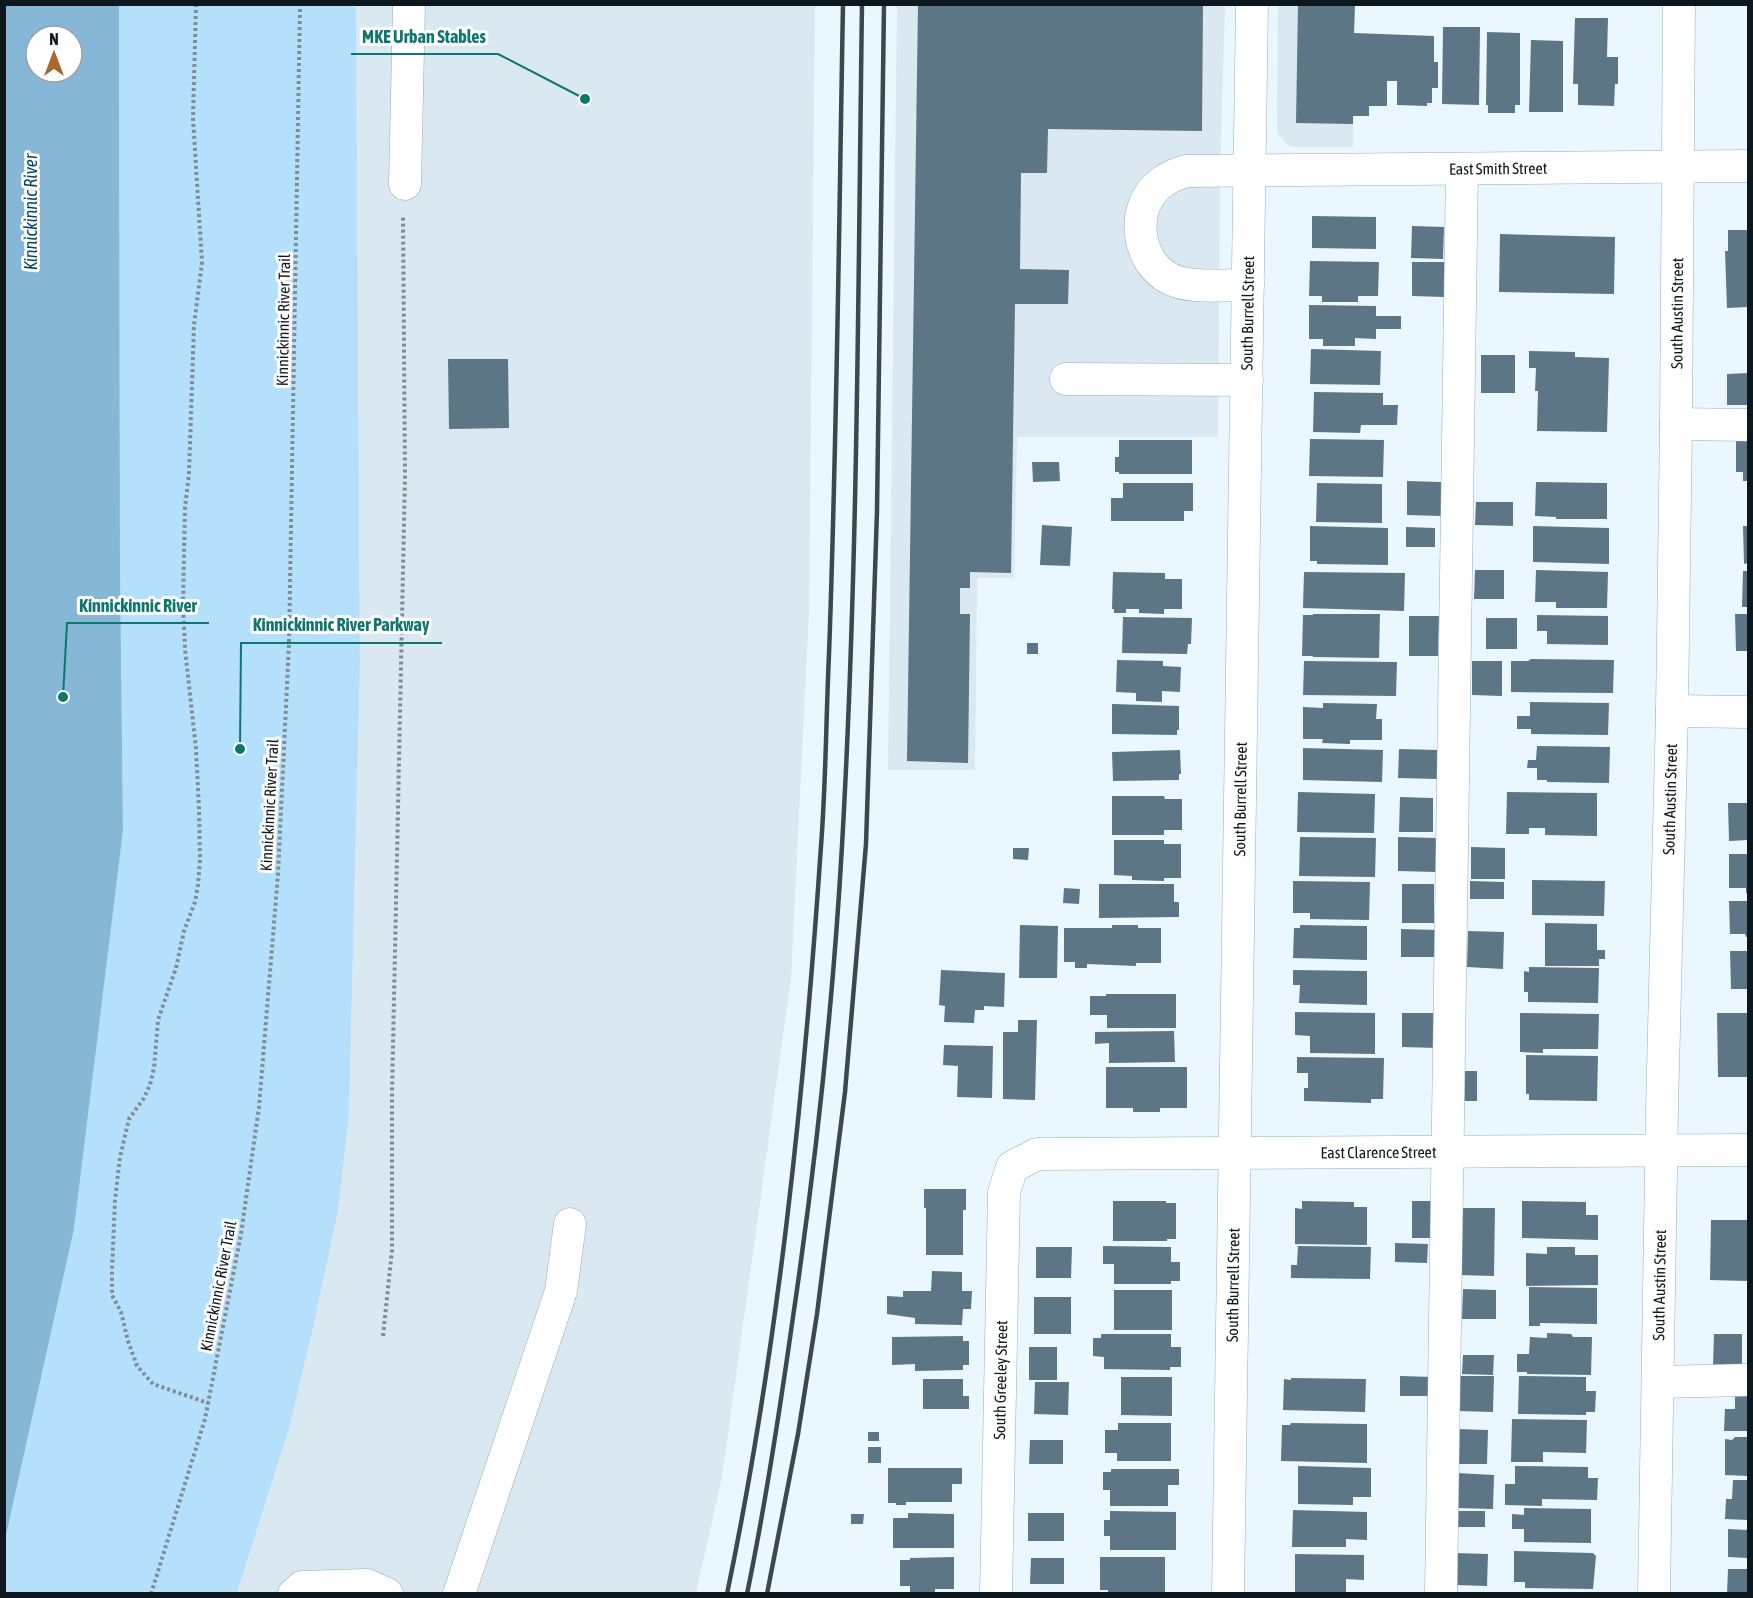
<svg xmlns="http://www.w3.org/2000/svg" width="1753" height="1598" font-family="'Asap Condensed',sans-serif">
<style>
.built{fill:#d9e8f1}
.green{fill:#b4e0fc}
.water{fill:#86b7d7;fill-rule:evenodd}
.building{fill:#5c7686}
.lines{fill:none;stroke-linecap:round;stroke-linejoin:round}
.minor-casing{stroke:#92adbe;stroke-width:33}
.path{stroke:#818c93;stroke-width:4;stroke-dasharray:3 3;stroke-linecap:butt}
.minor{stroke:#fff;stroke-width:32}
.rail{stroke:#3d474e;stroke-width:4.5}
.labels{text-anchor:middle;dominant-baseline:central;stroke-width:6;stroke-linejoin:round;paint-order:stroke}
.street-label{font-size:16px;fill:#0d171e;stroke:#fff}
.water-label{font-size:18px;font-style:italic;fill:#014564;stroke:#fff}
.leader{fill:none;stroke:#0f766e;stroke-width:2}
.callout-dot{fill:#0f766e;stroke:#fff;stroke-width:2}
.callout-label{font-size:18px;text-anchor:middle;font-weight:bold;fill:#0f766e;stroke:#fff;stroke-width:6;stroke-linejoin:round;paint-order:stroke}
</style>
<rect width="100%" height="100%" fill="#ebf7fe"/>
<path class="built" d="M356,5H815L809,610L791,978L722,1477L696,1593L237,1594L288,1432L349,1114L360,666Z
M897,5H1225L1220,176L1218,437H1017L1014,578H977L975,770H888Z
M1278,5H1355L1353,147H1293L1286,144L1281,138L1277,131V124Z"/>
<path class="green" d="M119,5H356L360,666L349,1114L338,1210L313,1328L288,1432L237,1593L5,1594V1540L74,1229L123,831L120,562Z"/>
<path class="water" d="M5,4L119,5L120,562L123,831L74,1229L5,1540ZM36,36H72V72H36Z"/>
<path class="building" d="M918,4H1203L1202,131L1048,129L1047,173H1021L1020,269L1069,270L1068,304H1015L1011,573L970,572V588H960V614H970L968,763L907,761Z
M1298,4H1355L1354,33L1434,36V62H1438V88H1432V103H1427V106L1397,105V81H1387V106H1369V116H1353V124L1296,123Z
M1575,18H1608L1607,57H1618V84H1615L1614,106L1578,105V84H1573Z
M1443,27H1480L1479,105L1442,104Z
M1487,32L1520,33V105H1515V113H1488V105H1486Z
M1531,40L1563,41V112H1529Z
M1312,216L1376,217V249L1312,248Z
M1412,226L1444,227L1443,259L1411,258Z
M1728,230H1748V307L1727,308L1725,251H1728Z
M1500,234L1615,237L1614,294L1499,292Z
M1310,261L1379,262L1378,296H1358V302H1322V296H1309Z
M1412,262H1444V297L1412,296Z
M1309,305L1376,306V316H1401V329H1376V339L1355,338V346H1323V339H1309Z
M1311,349L1381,351L1380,385L1310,384Z
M1529,351L1575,352V357L1609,358L1607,432L1537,431L1538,391H1535L1536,368H1529Z
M1481,355H1515V393H1481Z
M448,359H508L509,428L449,429Z
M1748,373V405H1727V374Z
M1314,392L1383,393V405H1398L1397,425H1361L1360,433L1313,432Z
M1736,438H1748V481H1743V472H1736Z
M1310,439L1384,440L1383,477L1309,476Z
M1119,440H1192V474H1119V472H1115V457H1119Z
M1032,462H1059L1060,481L1033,482Z
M1407,481L1441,482V516L1407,515Z
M1536,482L1607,483V519H1556V517L1535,516Z
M1123,483H1193V511H1184V521H1111V498H1123Z
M1317,483L1382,484V523L1316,522Z
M1476,502H1513V526L1475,525Z
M1042,525L1072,527L1070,566L1040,565Z
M1310,526L1388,528V565L1317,564V561H1310Z
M1533,526L1609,528V564L1533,562Z
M1743,526H1748V563L1744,564Z
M1406,527L1435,528V547H1406Z
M1475,570H1504V599H1474Z
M1536,570L1608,572L1607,608H1556V602H1535Z
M1743,571H1748V607H1742Z
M1113,572L1165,573V579H1182V609H1164V614L1139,613V609H1126V613H1114V609H1112Z
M1304,572L1405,573L1404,611L1303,608Z
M1313,614H1380L1379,658L1313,657V656H1302L1303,615H1313Z
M1735,614H1748V651H1736Z
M1537,615L1608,616V645L1547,644V631H1537Z
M1409,616H1439L1438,656H1409Z
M1123,617L1192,618L1191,644H1188L1187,654L1122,653Z
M1486,618H1517V649H1486Z
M1027,643H1038V654H1027Z
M1531,659L1614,660L1613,693L1511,692V661H1528Z
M1117,660L1163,661V666L1181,667L1180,692L1162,691V702L1136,701V693L1116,692Z
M1304,661L1397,662L1396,696L1303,695Z
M1472,661H1502V696L1472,695Z
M1530,702L1609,703L1608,735L1531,734V729H1517V716H1530Z
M1323,703L1377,704L1376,719H1382V740H1350V744L1322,743L1323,739H1303V707L1323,708Z
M1112,704L1179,706V730H1177V735L1112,734Z
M1537,746L1610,747L1609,783L1547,782V780H1537V768H1527L1528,760H1536Z
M1303,748L1383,750L1382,782L1303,780Z
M1399,749L1438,750L1437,779L1398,778Z
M1180,750L1181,774H1179V780L1113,781L1112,752Z
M1298,792L1375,794L1374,833L1297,832Z
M1507,792L1597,793V836L1545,835V828H1529V834H1506Z
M1112,796H1164L1165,799H1182V830H1164V835H1112Z
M1400,797L1433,798V832H1399Z
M1728,803H1748V840L1729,841Z
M1300,837L1376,838L1375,877L1299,876Z
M1398,837L1437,838L1436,872L1398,871Z
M1114,840H1164V844H1181V878H1164V881L1132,880V876L1114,875Z
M1471,847L1505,848V879H1471Z
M1013,848H1029L1028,860L1013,859Z
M1729,854H1748V893H1746V888H1729Z
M1532,880L1605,881L1604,916L1532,915Z
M1293,881L1370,882L1369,920L1310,919V913H1293Z
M1470,881L1504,882V899H1470Z
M1099,884H1174V902H1179V917L1099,918Z
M1402,884H1434V923H1402Z
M1064,888L1080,889L1079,904L1063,903Z
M1729,901H1748V937H1746L1745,934H1730Z
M1545,923L1597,924V950H1605V959H1599V966H1545Z
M1020,925L1058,926L1057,978H1019Z
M1112,925H1138V928H1161V963H1136V966L1087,964V968H1075V962H1064V928H1112Z
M1300,925L1367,926V960L1293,958L1294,928H1300Z
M1401,929L1438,930L1437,957H1401Z
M1468,931L1504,932L1503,969L1467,967Z
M1730,951H1748V989H1731Z
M1529,967L1599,968L1598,1003L1528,1002V992H1524V971L1529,972Z
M941,970L1005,973L1004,1007L984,1006V1010H975L974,1023L944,1022L945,1006L939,1005Z
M1293,970L1367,971V1005L1299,1003L1300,985H1293Z
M1106,994H1176V1028H1107V1015H1090V996H1106Z
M1295,1012L1375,1013V1054L1310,1053V1036L1295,1035Z
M1402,1013H1437L1436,1048L1402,1047Z
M1520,1013L1599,1014L1598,1049H1543V1053L1520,1052Z
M1717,1013H1748V1077H1718Z
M1018,1020H1037L1035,1100L1003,1099V1032H1018Z
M1174,1031L1175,1062L1109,1063V1043L1095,1044V1032Z
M944,1045L993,1046L992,1098L957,1097L958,1066L943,1065Z
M1526,1055L1598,1056L1597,1101L1529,1100V1094H1526Z
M1297,1057L1384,1058L1383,1099H1371V1103L1304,1101V1088H1308V1073H1297Z
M1106,1067H1187V1108H1160V1112H1133V1108H1106Z
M1459,1071H1477V1101H1459Z
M924,1189H966V1210H963V1255H926V1208H924Z
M1113,1201H1166V1203H1176V1239H1167V1241H1113Z
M1302,1201L1354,1202V1207H1367V1245L1295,1244V1208L1302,1209Z
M1412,1201H1436L1435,1238H1412Z
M1522,1201L1586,1202V1215H1598V1240L1522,1238Z
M1458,1208H1495L1494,1276L1458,1275Z
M1711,1220H1748V1281L1710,1280Z
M1395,1243L1428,1244L1427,1263L1395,1262Z
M1103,1246L1171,1247V1262H1180V1281H1171V1284H1114V1264H1103Z
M1298,1246L1371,1247L1370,1279L1291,1278V1265H1297Z
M1036,1247H1072L1071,1278H1036Z
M1547,1247H1575V1255H1598V1285L1526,1286V1253L1547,1254Z
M932,1271L962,1272V1291H972L971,1309H963L962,1325L915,1324V1318L887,1314V1296L903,1297V1291H931Z
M1529,1287L1597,1288V1324L1540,1323V1326H1529Z
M1463,1289L1496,1290V1319H1462Z
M1114,1290H1172V1330H1114Z
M1034,1297H1071V1334H1034Z
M1547,1333L1571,1334L1573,1337H1592L1591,1375L1527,1374V1372H1517V1354H1529L1530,1337L1547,1338Z
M1101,1334H1171V1347H1181V1367H1170V1370L1104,1369V1357L1093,1356V1338H1101Z
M1714,1334H1742V1366H1713Z
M963,1336V1341H969V1365H963V1370L915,1371V1364L892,1365V1337Z
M1029,1347H1057V1380H1029Z
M1463,1355H1494L1493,1375L1462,1374Z
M1400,1376L1433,1377V1396H1400Z
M1458,1376H1494L1493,1412L1457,1411Z
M1519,1376L1586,1377V1391H1596L1595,1412H1586V1415L1518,1414Z
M1121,1377H1172V1416L1121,1415Z
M1291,1378L1366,1379L1365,1412L1283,1410L1284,1379L1291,1380Z
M923,1379H963V1396H969V1409H923Z
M1035,1382H1069L1068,1415L1034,1414Z
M1735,1392H1748V1431H1724L1725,1409H1735Z
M1512,1419L1587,1420L1586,1453L1543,1452V1462H1511Z
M1118,1423H1171V1461H1117V1453H1105V1430H1118Z
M1291,1423L1367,1424V1463L1281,1461L1282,1425H1290Z
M1458,1429L1488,1430L1487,1464H1458Z
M868,1432H879V1441H868Z
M1735,1437H1748V1476L1725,1475V1439L1732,1440Z
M1030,1440H1063V1464H1029Z
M868,1447H881V1463H868Z
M1298,1466L1371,1468V1497H1353V1505L1298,1504Z
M1515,1466L1588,1467V1478H1598L1597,1500L1542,1499V1506L1505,1505V1484H1515Z
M888,1468H962V1484H952V1502H906V1505H896V1503H888Z
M1111,1469H1179V1485H1168V1506H1110V1490H1103V1472H1111Z
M1457,1473L1494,1475L1493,1509L1457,1508Z
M1733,1480H1748V1520L1725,1519L1726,1499H1732Z
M1524,1508L1591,1509V1543L1524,1542V1529H1512V1514L1524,1515Z
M1293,1510L1367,1512V1540L1346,1539V1547H1292Z
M1110,1511L1176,1512V1550H1110V1536H1104V1520H1110Z
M1455,1511H1485V1527H1455Z
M908,1513L954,1514V1548H893V1518H908Z
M1028,1513H1064V1541H1028Z
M851,1514H864L863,1524H851Z
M1728,1529L1748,1530V1558L1728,1557Z
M1514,1551L1593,1553L1596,1556L1593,1589L1525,1588V1582H1514Z
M1455,1553L1488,1554L1487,1586L1455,1585Z
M1295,1554L1364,1555V1580L1346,1579V1593L1295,1592Z
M954,1557V1589H935V1593H910V1586H900V1560H910V1558Z
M1100,1557H1165V1593H1108V1590H1100Z
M1031,1558H1064V1584H1030Z
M1728,1569H1748V1594H1727Z"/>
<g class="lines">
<defs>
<g id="minor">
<path d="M405,184L409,4"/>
<path id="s1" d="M1248,285C1227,285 1198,288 1178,282C1137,270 1127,208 1161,183C1168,177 1177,174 1186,171L1748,166"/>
<path d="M1066,379L1247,380"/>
<path d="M1676,424L1748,425"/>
<path d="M1672,711L1748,712"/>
<path d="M1658,1382L1748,1380"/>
<path d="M294,1594L302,1587L367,1585L387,1594"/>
<path d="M459,1594L561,1291L570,1224"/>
<path id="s2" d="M996,1594L1004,1192L1012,1167L1037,1154L1748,1150"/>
<path id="s3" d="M1228,1594L1252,4"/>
<path d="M1441,1594L1462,169"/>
<path id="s4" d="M1654,1594L1662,1109L1672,711L1676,424L1679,4"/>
</g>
</defs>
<use href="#minor" class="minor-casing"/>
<path class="path" d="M196,4L193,118L202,263L194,325L189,474L185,507L183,604L185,649L196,749L199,809L200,860L198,885L195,902L184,931L176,968L158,1020L154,1068L150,1085L144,1098L129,1119L120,1157L115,1200L112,1270V1295L121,1312L128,1341L137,1366L153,1384L208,1403
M383,1336L392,1250V1094L405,476L403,215
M151,1594L205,1419L241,1234L259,1107L278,874L289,643L300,4"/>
<use href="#minor" class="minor"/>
<path class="rail" d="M727,1594C778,1348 804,1096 821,846C826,782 826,718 829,654C837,438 839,221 843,4
M747,1594C766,1502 780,1409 793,1317C816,1161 833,1004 842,846C858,566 858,285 862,4
M767,1594L798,1434L817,1314L845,1092L866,844L877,511L884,4"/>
</g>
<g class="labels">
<g class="street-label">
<text stroke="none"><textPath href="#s1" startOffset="532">East Smith Street</textPath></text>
<text stroke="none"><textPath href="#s3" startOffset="1281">South Burrell Street</textPath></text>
<text stroke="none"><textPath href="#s4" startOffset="1281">South Austin Street</textPath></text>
<text transform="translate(283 320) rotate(-89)">Kinnickinnic River Trail</text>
<text stroke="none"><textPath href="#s3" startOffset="795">South Burrell Street</textPath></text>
<text stroke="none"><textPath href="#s4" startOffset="795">South Austin Street</textPath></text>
<text transform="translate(269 805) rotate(-87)">Kinnickinnic River Trail</text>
<text stroke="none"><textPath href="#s2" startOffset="798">East Clarence Street</textPath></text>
<text stroke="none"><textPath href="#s3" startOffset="309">South Burrell Street</textPath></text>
<text stroke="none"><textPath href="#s4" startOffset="309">South Austin Street</textPath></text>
<text transform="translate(218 1286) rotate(-79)">Kinnickinnic River Trail</text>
<text stroke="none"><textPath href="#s2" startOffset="214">South Greeley Street</textPath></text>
</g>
<g class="water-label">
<text transform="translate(30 212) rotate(-90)">Kinnickinnic River</text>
</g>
</g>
<path class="leader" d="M585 99L498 54H351M63 697L67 623H209M240 749L241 643H442"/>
<g class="callout-dot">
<circle cx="585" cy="99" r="6"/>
<circle cx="63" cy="697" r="6"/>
<circle cx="240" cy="749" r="6"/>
</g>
<g class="callout-label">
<text x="424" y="43">MKE Urban Stables</text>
<text x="138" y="612">Kinnickinnic River</text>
<text x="341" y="631">Kinnickinnic River Parkway</text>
</g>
<rect width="1753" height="1598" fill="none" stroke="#0d171e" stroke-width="12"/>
<g transform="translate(54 54)"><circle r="28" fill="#ffffff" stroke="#9ea2a5" stroke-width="1.5"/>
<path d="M0-4.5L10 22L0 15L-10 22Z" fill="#a86632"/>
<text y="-9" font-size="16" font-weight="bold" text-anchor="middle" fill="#0d171e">N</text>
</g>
</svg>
